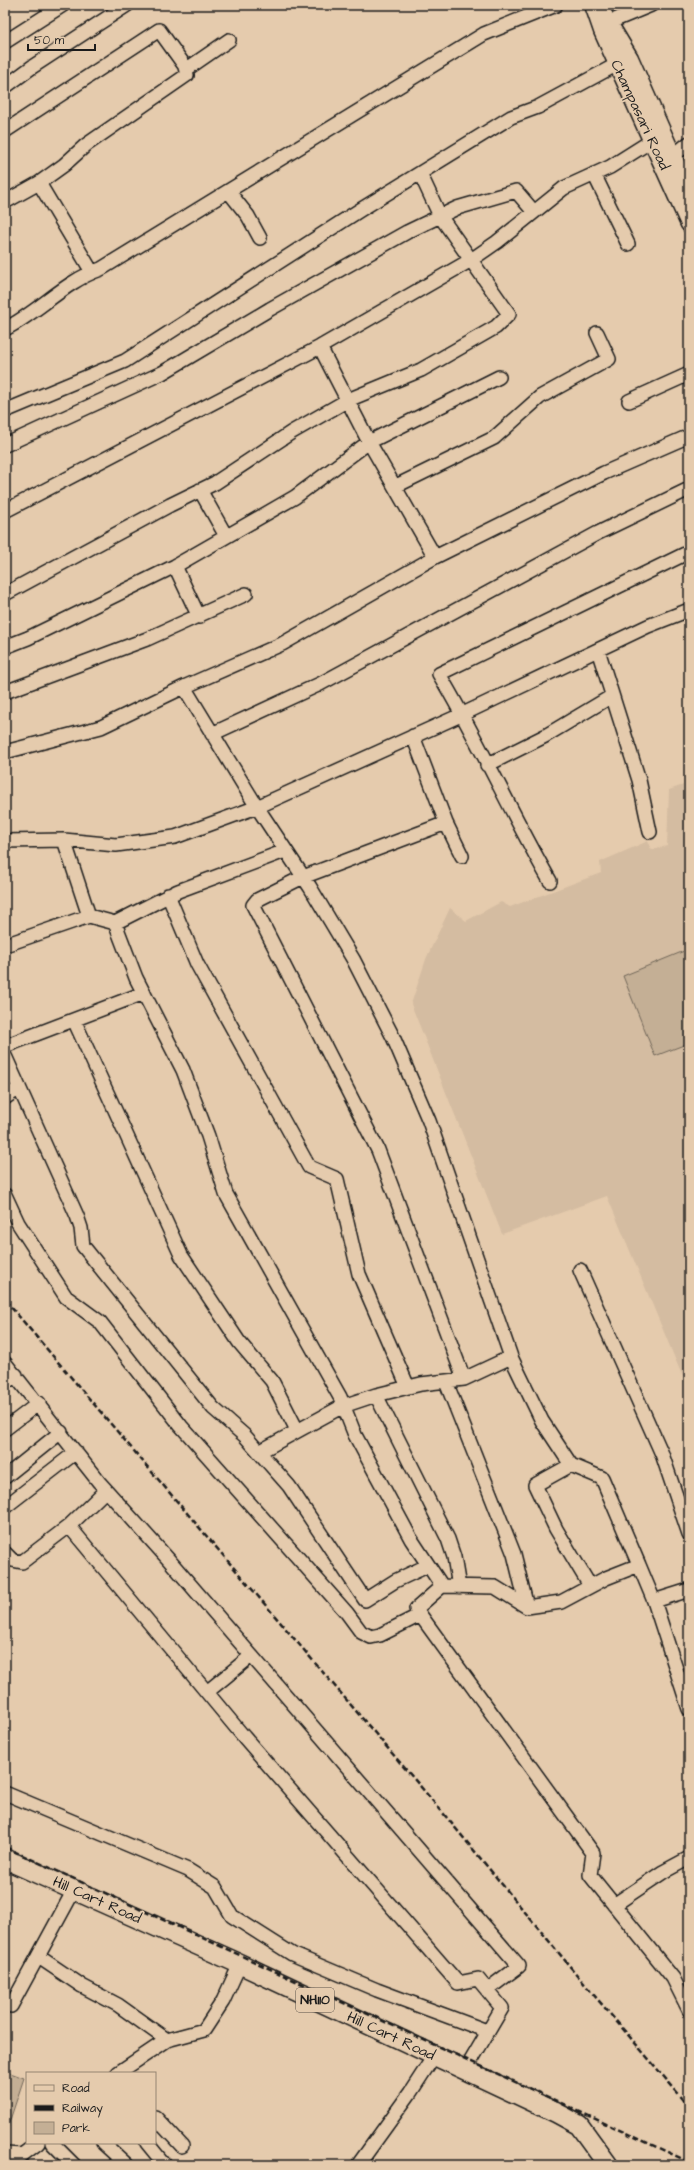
<svg xmlns="http://www.w3.org/2000/svg" width="694" height="2170" font-family="'Architects Daughter',sans-serif">
<style>
.built{fill:#d4bca1}
.green{fill:#c4af95;stroke:#706658}
.lines{fill:none;stroke-linecap:round;stroke-linejoin:round}
.minor-casing{stroke:#1c1c1c;stroke-width:16}
.major-casing{stroke:#1c1c1c;stroke-width:19}
.highway-casing{stroke:#1c1c1c;stroke-width:22}
.minor{stroke:#e5cbad;stroke-width:13}
.major{stroke:#e5cbad;stroke-width:16}
.highway{stroke:#e5cbad;stroke-width:19}
.rail{stroke:#1c1c1c;stroke-width:2.5;stroke-dasharray:6 3;stroke-linecap:butt}
.labels{text-anchor:middle;dominant-baseline:central;stroke-width:3.5;stroke-linejoin:round;paint-order:stroke}
.shield{fill:#e5cbad;stroke:#585048;stroke-width:1}
.shield-label{font-size:14px;font-weight:bold;fill:#1c1c1c}
.street-label{font-size:15px;fill:#1c1c1c;stroke:#e5cbad}
</style>
<rect width="100%" height="100%" fill="#e5cbad"/>
<filter id="ink" filterUnits="userSpaceOnUse"><feTurbulence type="fractalNoise" baseFrequency=".025" numOctaves="2"/><feDisplacementMap in="SourceGraphic" scale="8" xChannelSelector="R" yChannelSelector="G"/><feConvolveMatrix kernelMatrix="1 2 1 2 8 2 1 2 1" color-interpolation-filters="sRGB"/></filter>
<g filter="url(#ink)">
<path class="built" d="M689,783V1392L607,1196L502,1234L411,1004L426,959L450,908L466,921L501,902L510,907L601,873L600,862L648,841L651,850L667,846L669,790Z"/>
<path class="green" d="M689,949V1043L655,1056L623,976Z
M5,2071L24,2078L5,2135Z"/>
<g class="lines">
<defs>
<path id="minor" d="M610,22L651,5
M5,42L63,5
M5,87L32,67L127,5
M5,131L159,30L187,69L229,40
M673,156L689,143
M594,174L628,244
M39,183L64,165L86,145L187,75L185,67
M229,192L248,216L260,238
M5,202L39,183L92,272
M5,329C39,312 65,281 101,269L484,34L556,5
M320,347L369,442L435,557
M629,401L689,374
M5,411L125,361L360,210L511,117L538,107L625,60
M5,445L162,373L270,309L407,232L457,208L516,191L534,212
M396,486L494,438L540,397L609,359L597,333
M200,490L226,536
M5,511L320,347L471,260L497,242L564,188L610,167L659,136
M175,566L199,617
M5,594L170,505L215,483L292,432L348,400L421,370L496,327L509,314L440,216L420,173
M5,647L28,638L175,566L295,497L369,442L499,377
M598,650L639,780L650,832
M184,687L257,807L310,887L353,959L393,1037L429,1121L511,1357L542,1421L571,1465L602,1478L639,1565
M5,692L147,639L246,594
M212,734L320,684L598,533L689,489
M413,736L446,823L303,877L257,900L253,905L378,1150L464,1379
M5,752L101,727L184,687L282,644L435,557L604,473L689,436
M487,765L545,736L612,696
M446,823L462,856
M64,840L89,916
M5,841L64,840L116,845L175,837L257,807L463,714L648,626L689,610
M285,851L178,891L115,923L136,978L183,1070L208,1136L226,1194L340,1397L355,1435L411,1539L442,1586
M550,881C511,813 479,741 439,674L689,552
M168,895L197,964L309,1167L337,1179L359,1274L408,1387
M5,945L89,916L115,923
M74,1020L181,1255L239,1342L272,1381L297,1430
M5,1046L144,993
M5,1056L77,1216L81,1228L83,1246L213,1408L245,1436L289,1486L365,1600L395,1581L427,1566
M5,1098L19,1088
M5,1195L18,1223L66,1297L100,1322L181,1426L347,1613L361,1632L371,1637L380,1635L420,1615
M580,1270L662,1454L689,1534
M5,1363L99,1482L169,1560L519,1966L487,1990
M446,1382L514,1554L527,1607
M5,1383L16,1375
M376,1395L448,1539L454,1557L459,1587
M5,1429L39,1403
M259,1452L343,1406L376,1395L421,1384L464,1379L511,1357
M571,1465L535,1485L556,1529L590,1586
M5,1477L61,1432
M5,1507L76,1452
M69,1526L106,1490
M5,1553L12,1560L22,1562L69,1526L244,1737L458,1983L478,1979L502,2008L465,2071
M689,1590L654,1601L639,1565L606,1578L561,1602L527,1607L495,1587L442,1586L416,1609L593,1853L590,1875L673,1978L689,2010
M654,1601L689,1709
M207,1692L251,1656
M5,1793L188,1870L215,1887L232,1916L292,1954L377,1990L487,2031
M614,1905L663,1872L689,1858
M39,1957L82,1986L118,2005L167,2040
M11,2006L74,1890
M118,2073L167,2040L204,2030L223,2001L240,1964
M155,2117L182,2146
M52,2143L74,2165
M103,2143L127,2165
M147,2143L165,2165
M5,2154L22,2155L38,2143
M358,2165L410,2093L434,2056"/>
<path id="major" d="M593,5L602,31L689,224
M600,8L630,58L689,192"/>
<path id="highway" d="M5,1859L240,1964L557,2113L579,2125L608,2165"/>
</defs>
<use href="#minor" class="minor-casing"/>
<use href="#major" class="major-casing"/>
<use href="#highway" class="highway-casing"/>
<use href="#minor" class="minor"/>
<use href="#major" class="major"/>
<use href="#highway" class="highway"/>
<path class="rail" d="M5,1300L438,1807L587,1987L689,2106
M5,1847L689,2162"/>
</g>
</g>
<g class="labels">
<rect class="shield" x="296" y="1988" width="38" height="24" rx="3"/>
<g class="shield-label">
<text x="315" y="2000">NH110</text>
</g>
<g class="street-label">
<text transform="translate(640 115) rotate(65)">Champasari Road</text>
<text transform="translate(97 1900) rotate(24)">Hill Cart Road</text>
<text transform="translate(391 2036) rotate(25)">Hill Cart Road</text>
</g>
</g>
<rect width="694" height="2170" fill="none" stroke="#e5cbad" stroke-width="20"/>
<rect x="10" y="10" width="674" height="2150" fill="none" stroke="#1c1c1c" stroke-width="1.5" filter="url(#ink)"/>
<rect x="26" y="2072" width="130" height="72" fill="#e5cbad" stroke="#958573"/>
<rect x="34" y="2085" width="20" height="6" fill="#e5cbad" stroke="#958573"/>
<text x="62" y="2092" font-size="12" fill="#1c1c1c">Road</text>
<rect x="34" y="2105" width="20" height="6" fill="#1c1c1c" stroke="#958573"/>
<text x="62" y="2112" font-size="12" fill="#1c1c1c">Railway</text>
<rect x="34" y="2122" width="20" height="12" fill="#c4af95" stroke="#958573"/>
<text x="62" y="2132" font-size="12" fill="#1c1c1c">Park</text>
<path d="M28 44v6h67v-6" fill="none" stroke="#1c1c1c" stroke-width="2"/>
<text x="34" y="44" font-size="12" fill="#1c1c1c" stroke="#e5cbad" stroke-width="3" paint-order="stroke">50 m</text>
</svg>
